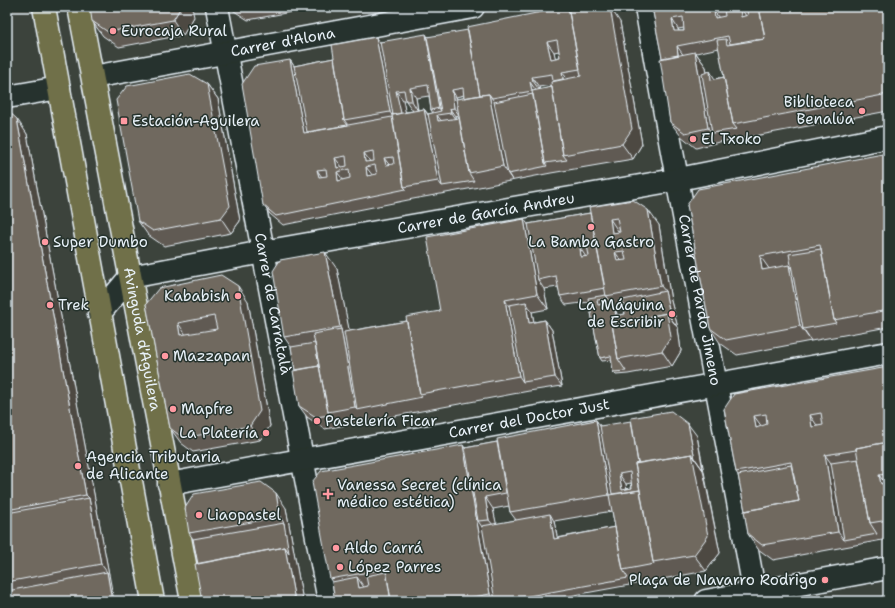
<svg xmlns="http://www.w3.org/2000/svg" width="895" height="608" font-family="'Shantell Sans',sans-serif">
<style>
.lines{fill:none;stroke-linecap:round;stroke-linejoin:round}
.minor-casing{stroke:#e8f1f8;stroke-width:25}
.major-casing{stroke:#e8f1f8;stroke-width:25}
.minor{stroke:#26332d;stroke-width:22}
.major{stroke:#70704a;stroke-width:22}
.wall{fill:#605a52;stroke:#e8f1f8;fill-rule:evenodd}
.shaded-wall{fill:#4e4a42;stroke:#e8f1f8}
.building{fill:#70695f;stroke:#e8f1f8;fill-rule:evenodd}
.poi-dot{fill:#ff9aa2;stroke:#26332d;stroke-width:1.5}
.labels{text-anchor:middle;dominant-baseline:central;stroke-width:3;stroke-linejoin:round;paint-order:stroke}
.poi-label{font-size:15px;fill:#e8f1f8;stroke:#26332d;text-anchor:start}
.street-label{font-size:15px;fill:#e8f1f8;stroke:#26332d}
</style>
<rect width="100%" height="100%" fill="#3c433c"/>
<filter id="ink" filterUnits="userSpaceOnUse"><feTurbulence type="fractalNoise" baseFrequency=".025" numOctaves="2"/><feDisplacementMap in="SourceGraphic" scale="8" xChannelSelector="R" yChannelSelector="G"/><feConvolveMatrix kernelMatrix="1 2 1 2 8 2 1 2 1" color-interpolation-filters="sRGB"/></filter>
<g filter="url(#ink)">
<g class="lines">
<defs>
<g id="minor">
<path id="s1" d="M217,7L329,601"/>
<path id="s2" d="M646,7C680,205 721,403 756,601"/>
<path id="s3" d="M93,77L473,7"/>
<path d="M7,97L59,88"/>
<path id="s4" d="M99,314L130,277L263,252L669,181L888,137"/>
<path id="s5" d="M169,484L888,353"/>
<path d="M706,601L888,568"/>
</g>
<g id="major">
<path d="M44,7L153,601"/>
<path id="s6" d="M79,7L192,601"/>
</g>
</defs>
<use href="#minor" class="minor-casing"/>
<use href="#major" class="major-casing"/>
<use href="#minor" class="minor"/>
<use href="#major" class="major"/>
</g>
<path class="wall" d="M230,7H318L248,20L231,9Z
M652,7H888V111L744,138L719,142L696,148L681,136L670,122L662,58ZM684,28V31H679L678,29ZM719,48L724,77L715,79L707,72L706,67L696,53Z
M194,17L183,35L119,47L103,36L92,21Z
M620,22L642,144L633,159L551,173L479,187L413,199L283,225L270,214L263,205L290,60L294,66L334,58L380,42L427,37ZM559,51L560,57L555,58L554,52ZM551,85L552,87L539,90V87ZM464,95V98L457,99L456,97ZM429,96L431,110L433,113L428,114L424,109L418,110L416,98ZM403,100H406V101L413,111L405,112ZM459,115V118L455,119V116Z
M207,84L218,99L240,221L231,233L164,246L148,235L138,221Z
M7,110L27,134L109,575L7,601Z
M888,153V327L811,341L737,355L720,343L710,328L687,205Z
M590,213L659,225L671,301L678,328L681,351L672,366L628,374L616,375L613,372L611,360L602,361L600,358L589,302L566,305L560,296L558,287L544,289L548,309L532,312L534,322L545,320L552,330L562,386L529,391L325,429L307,417L299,406L295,370L291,347L284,337L337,269L349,331L407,321L440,311L528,224ZM606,303V304L600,305V304ZM624,309L625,314L617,316L616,310Z
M248,301L270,426L260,440L193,452L181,443L170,428L146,304Z
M888,367V539L773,560L758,549L748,534L745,511L738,475L736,472L724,409Z
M596,420L600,426L697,436L720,553L706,571L542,601H335L332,582L330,579L465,448L497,442ZM631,483L632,488L626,489V484ZM509,506L510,512L516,520L496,524L493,509ZM612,511L615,527L557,538L554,521Z
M286,508L303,601H202L198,564L193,539L189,533Z"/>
<path class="shaded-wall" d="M181,7H192L194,17L183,35L173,20Z
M610,7L620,22L642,144L633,159L622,144Z
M740,7L746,16L741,17Z
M714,11L721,21L715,18Z
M672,19L678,29L680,41L674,31Z
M426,34L432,44L443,114L439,108Z
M376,37L387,52L393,117L390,112Z
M547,42L554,52L558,69L551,59Z
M677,46L684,56L679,61Z
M695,52L706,67L717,132L712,133L708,128Z
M290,60L296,69L310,139L304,133Z
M710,71L716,81L711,80Z
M562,72L569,81L564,85Z
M532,77L539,87L540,91L533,81Z
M530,82L537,92L532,91Z
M207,84L218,99L240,221L231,233L221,218Z
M410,88L416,98L418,111L412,101Z
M452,90L456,97L459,115L454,108Z
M396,91L403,100L408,125L401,116Z
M489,94L499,109L508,174L513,181L503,166Z
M424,109L432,121L442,186L438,181Z
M450,109L455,116V119L451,113Z
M437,115L442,122L438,121Z
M17,119L27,134L114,601H112L107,572L101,564L89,498L86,495Z
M364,153L371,163L365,162Z
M335,158L342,167L337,168Z
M384,158L391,167L386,165Z
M366,167L373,176H367Z
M317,170L324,180L319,177Z
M337,172L344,181H338Z
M648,210L659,225L671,301L678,328L671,319L665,291L661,286Z
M524,219L535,234L538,280L544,289L548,309L537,294Z
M610,219L620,234L612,233Z
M580,248L586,257H581Z
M325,252L337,269L352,344L357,410L355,407L341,329L340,327Z
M615,252L626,267L617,261Z
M760,256L770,270H762Z
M789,265L799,280L803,329L811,341L800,326Z
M238,286L248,301L270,426L260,440L250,426Z
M505,300L515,315L523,382L519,376Z
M526,302L532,312L536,333L529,323Z
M614,307L616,310L620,328H618Z
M667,313L678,328L681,351L672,366L662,351Z
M545,320L552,330L562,386L555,377Z
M178,323L188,338L180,335Z
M810,415L820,430L812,427Z
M754,416L765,431L756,428Z
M596,420L606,435L618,499L609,495Z
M688,424L697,436L703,470L695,459Z
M463,445L473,460L478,521L486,533L499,601H495L490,594Z
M692,454L703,470L720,553L706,571L694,555Z
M825,455L836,470L844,540L838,532Z
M619,474L626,484L628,498L622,490Z
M879,475L888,487L881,484Z
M276,493L286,508L303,601H295L285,547L284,523L280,517Z
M485,497L493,509L498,531L489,520Z
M550,514L554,521L559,546L554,539Z
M357,577L365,589L359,588Z"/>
<path class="building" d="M90,7H181L173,20L108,32L92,21Z
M566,7H568L580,69L562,72L563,79L553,81L552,74L532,77L533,81L530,82L532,91L492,98L489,94L480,95L467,27ZM557,40L560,57L551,59L547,42Z
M568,7H610L632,129L622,144L563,155L551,82L581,76Z
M652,7H740L741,17L748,15L746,7H759L765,39L756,40V39L741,42H742L730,44L728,36L703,41L677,46L678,55L662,58ZM724,9L725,16L715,18L714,11ZM683,17L684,31H674L672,19Z
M759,7H888V94L733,124L717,40L726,39L727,45L765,39Z
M468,30L480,95L464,98L463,88L452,90L454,108L450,109L451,113L437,115L438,121L459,118L469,173L474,181L442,186L428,114L441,111L427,37Z
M426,34L439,108L431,110L428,85L410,88L412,101H406L404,90L396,91L401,113L393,115L380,42Z
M376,37L390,112L344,120L332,45Z
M695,52L708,128L685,133L670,122L660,59Z
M334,58L344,120L348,125L307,132L294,66Z
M290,60L304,133L392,117L404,187L406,189L276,216L263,205L242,84L254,66ZM373,151L374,161L365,162L364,153ZM346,156L347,166L337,168L335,158ZM393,157L394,164L386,165L384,158ZM375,165L377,174L367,176L366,167ZM326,169L327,176L319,177L317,170ZM349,169L350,178L338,181L337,172Z
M710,71L711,80L724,77L733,124L737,129L712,133L702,74Z
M190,74L207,84L230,206L221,218L153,231L138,221L116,100L127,86Z
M552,87L563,155L567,160L545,163L532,91Z
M489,94L503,166L469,173L456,99Z
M533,94L545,163L547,166L508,174L494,102Z
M424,109L438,181L404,187L392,115Z
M7,110L17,119L86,495L7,510Z
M888,153V310L834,320L820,245L760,256L762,270L789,265L800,326L726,340L710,328L687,205L698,189Z
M633,200L648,210L661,286L606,296L589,207ZM617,218L620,232L612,233L610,219ZM624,251L626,260L617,261L615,252Z
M590,213L605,288L560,296L556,276L538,280L528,224ZM587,245L589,256L581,257L580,248Z
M524,219L537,294L505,300L519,376L420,394L406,317L440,311L427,237Z
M821,249L834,320L836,323L803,329L789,254Z
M325,252L340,327L284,337L273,271L280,260Z
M221,275L238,286L260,411L250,426L183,438L170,428L146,304L159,288ZM214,316L217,329L180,335L178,323Z
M665,291L671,319L667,313L614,323L613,316L625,314L623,300Z
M606,295L614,307L616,316H613L614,323L612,324L618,359L626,371L613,372L611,356L600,358L588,298ZM605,299L606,304L598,305L597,300Z
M526,302L529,323L545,320L555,377L523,382L509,305Z
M667,313L671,337L662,351L618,359L612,324Z
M407,321L420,394L422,397L357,410L344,332Z
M341,329L355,407L328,412L313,334Z
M315,343L319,366L295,370L291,347Z
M319,366L328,412L330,415L316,417L299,406L293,371Z
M888,367V442L856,448V450L825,455L838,532L762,545L748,534L744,511L799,501L791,462L736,472L724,409L734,394ZM821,413L823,425L812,427L810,415ZM766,414L767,424L756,428L754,416Z
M671,411L688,424L695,459L692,454L638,463L631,418Z
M596,420L609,495L510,512L497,439Z
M631,421L638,463L635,464L640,490L612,494L600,426ZM630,472L632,488L622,490L619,474Z
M497,442L506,493L485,497L489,520L478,521L465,448Z
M888,442V474L879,475L881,484L888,482V520L870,523L856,448Z
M463,445L490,594L452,601H391L386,569L330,579L312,482L321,471Z
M692,454L708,536L694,555L653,562L635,464Z
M858,459L870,523L877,534L844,540L831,463Z
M791,465L799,501L745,511L738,475Z
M261,482L276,493L280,517L189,533L185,508L194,494Z
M640,490L653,562L654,564L623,570L609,495Z
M89,498L101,564L7,582V513Z
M550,514L554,539L615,527L623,570L628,578L501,601H495L482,526Z
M284,523L289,553L285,547L198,564L193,539Z
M285,547L295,601H202L195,564Z
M107,572L112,601H7V591Z
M386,572L391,601H335L332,582L357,577L359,588L368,586L366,576Z"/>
</g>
<g class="poi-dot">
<circle cx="113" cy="31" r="4"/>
<circle cx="862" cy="111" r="4"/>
<rect x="120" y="117" width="8" height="8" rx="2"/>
<circle cx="693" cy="139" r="4"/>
<circle cx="591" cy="227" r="4"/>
<circle cx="45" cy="242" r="4"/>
<circle cx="238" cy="296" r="4"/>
<circle cx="50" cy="305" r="4"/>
<circle cx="672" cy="314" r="4"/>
<circle cx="165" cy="356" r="4"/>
<circle cx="173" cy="409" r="4"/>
<circle cx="317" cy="421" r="4"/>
<circle cx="266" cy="433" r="4"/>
<circle cx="78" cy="466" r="4"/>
<path d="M326 488h4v4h4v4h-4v4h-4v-4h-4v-4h4z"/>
<circle cx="199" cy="515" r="4"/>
<circle cx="336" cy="548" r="4"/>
<circle cx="340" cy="567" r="4"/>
<circle cx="825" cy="580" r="4"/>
</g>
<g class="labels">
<g class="poi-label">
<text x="121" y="31">Eurocaja Rural</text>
<text x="854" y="102" text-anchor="end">Biblioteca<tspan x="854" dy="17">Benalúa</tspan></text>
<text x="132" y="121">Estación-Aguilera</text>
<text x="701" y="139">El Txoko</text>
<text x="53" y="242">Super Dumbo</text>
<text x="591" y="242" text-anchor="middle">La Bamba Gastro</text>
<text x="230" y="296" text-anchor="end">Kababish</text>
<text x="58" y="305">Trek</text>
<text x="664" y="305" text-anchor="end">La Máquina<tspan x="664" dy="17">de Escribir</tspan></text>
<text x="173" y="356">Mazzapan</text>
<text x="181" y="409">Mapfre</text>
<text x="325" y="421">Pastelería Ficar</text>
<text x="258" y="433" text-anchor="end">La Platería</text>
<text x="86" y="457">Agencia Tributaria<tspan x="86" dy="17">de Alicante</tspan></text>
<text x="337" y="485">Vanessa Secret (clínica<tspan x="337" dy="17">médico estética)</tspan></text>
<text x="207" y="515">Liaopastel</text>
<text x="344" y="548">Aldo Carrá</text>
<text x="348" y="567">López Parres</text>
<text x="817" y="580" text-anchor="end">Plaça de Navarro Rodrigo</text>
</g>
<g class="street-label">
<text stroke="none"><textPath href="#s3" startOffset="193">Carrer d'Alona</textPath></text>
<text stroke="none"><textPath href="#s4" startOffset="410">Carrer de García Andreu</textPath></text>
<text stroke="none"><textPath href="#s2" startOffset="298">Carrer de Pardo Jimeno</textPath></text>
<text stroke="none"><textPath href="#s1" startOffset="302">Carrer de Carratalà</textPath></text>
<text stroke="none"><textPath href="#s6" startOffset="338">Avinguda d'Aguilera</textPath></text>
<text stroke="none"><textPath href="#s5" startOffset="366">Carrer del Doctor Just</textPath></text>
</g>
</g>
<rect width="895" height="608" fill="none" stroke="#26332d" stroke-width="24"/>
<rect x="12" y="12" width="871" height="584" fill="none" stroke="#e8f1f8" stroke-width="1.5" filter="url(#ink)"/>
</svg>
